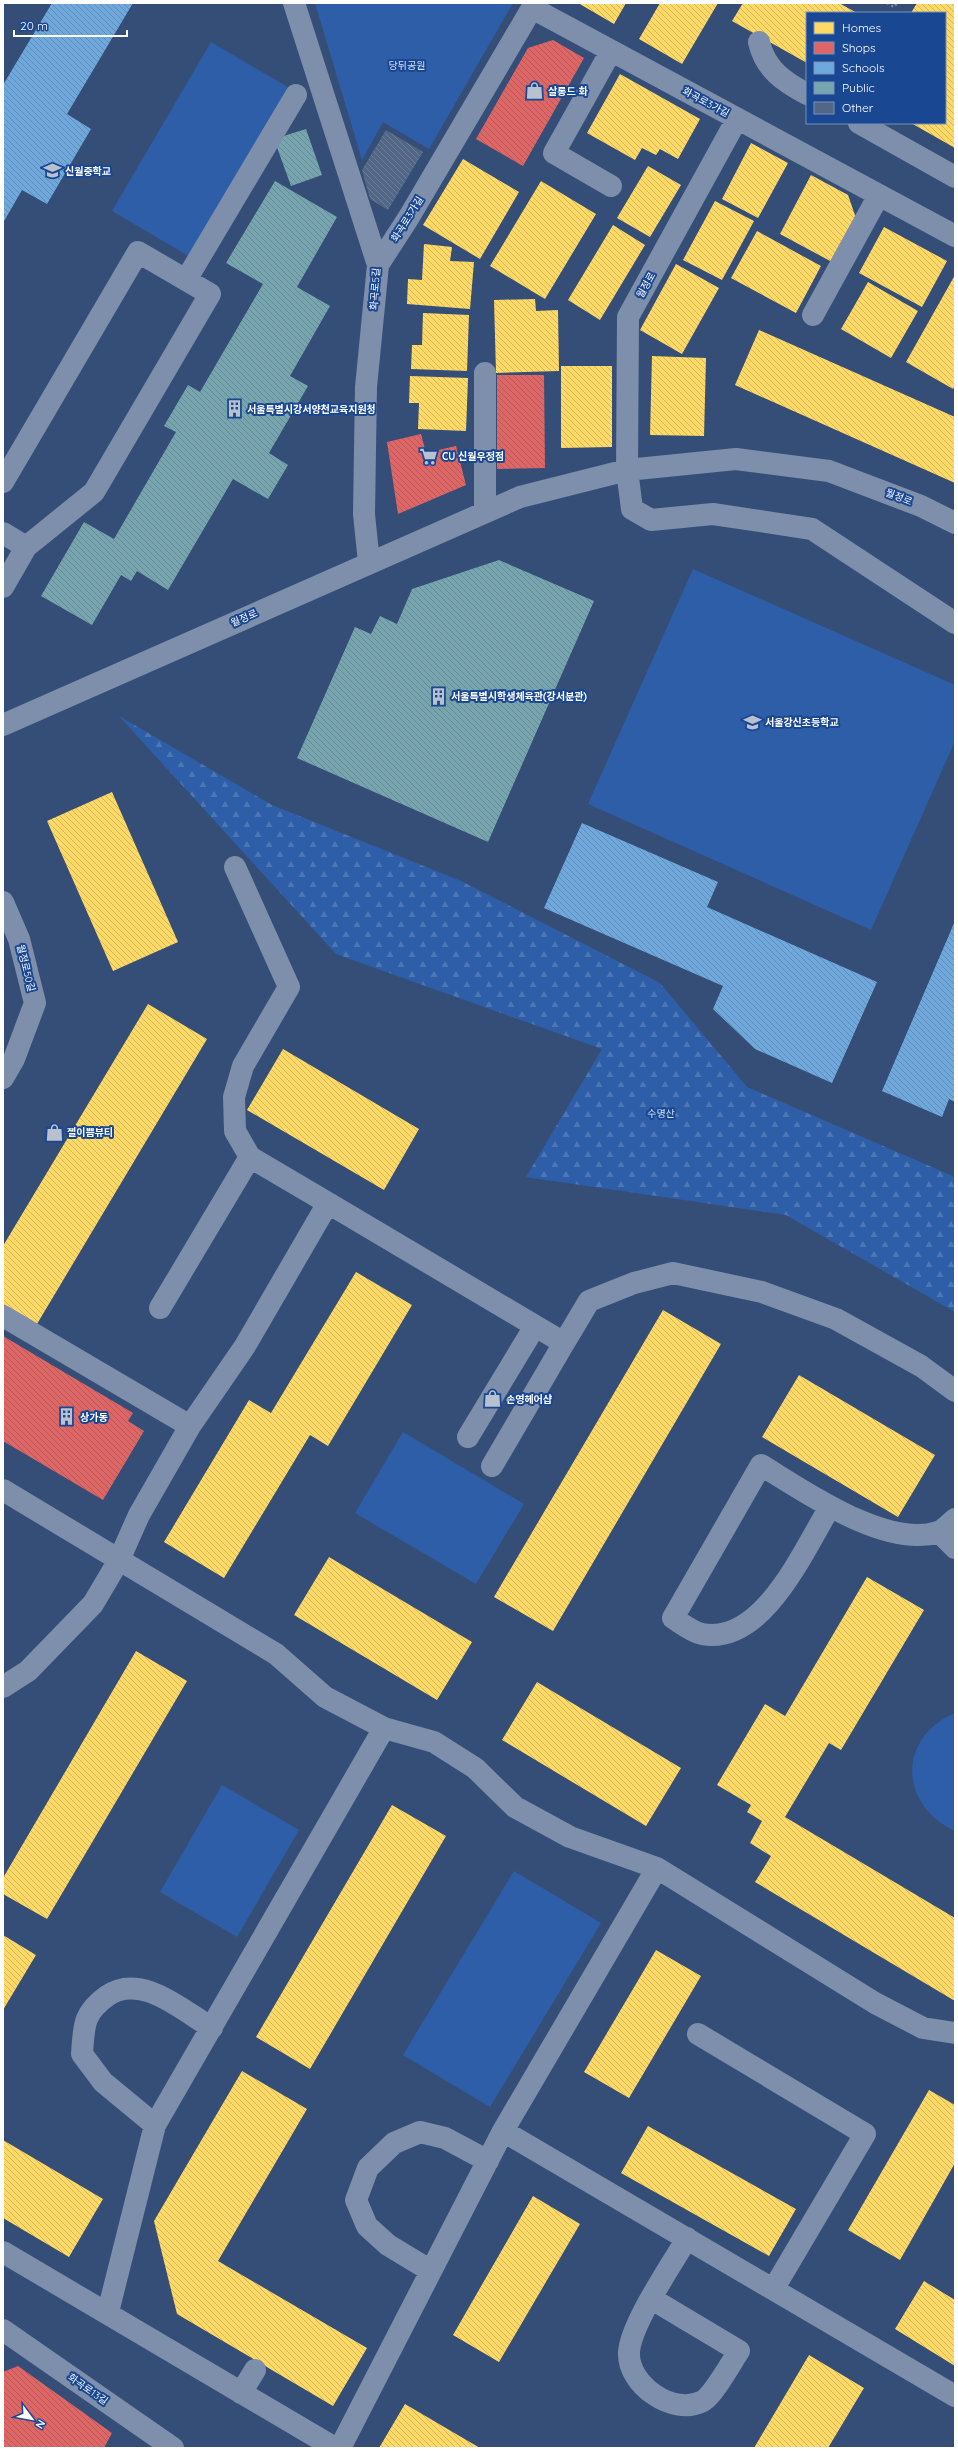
<svg xmlns="http://www.w3.org/2000/svg" width="958" height="2451" font-family="Quicksand,'Noto Sans KR',sans-serif">
<style>
.forest{fill:url(#forest-firs)}
.green{fill:#2e5ea8}
.homes{fill:url(#homes-back-hatch)}
.shops{fill:url(#shops-back-hatch)}
.schools{fill:url(#schools-back-hatch)}
.public{fill:url(#public-back-hatch)}
.building{fill:url(#building-back-hatch)}
.lines{fill:none;stroke-linecap:round;stroke-linejoin:round}
.path{stroke:#7d8faa;stroke-width:2.5;stroke-dasharray:2 3;stroke-linecap:butt}
.minor{stroke:#7d8faa;stroke-width:22}
.labels{text-anchor:middle;dominant-baseline:central;stroke-width:4;stroke-linejoin:round;paint-order:stroke}
.park-label{font-size:10px;fill:#d1e1fb;stroke:#1a4792}
.poi-label{font-size:10px;font-weight:bold;fill:#fff;stroke:#1a4792;text-anchor:start}
.street-label{font-size:10px;fill:#fff;stroke:#1a4792}
</style>
<defs>
<pattern id="forest-firs" width="22" height="20" patternUnits="userSpaceOnUse"><rect width="22" height="20" fill="#2e5ea8"/><path d="M5 1l3.5 6h-7zM16 11l3.5 6h-7z" fill="#4d76b5"/></pattern>
<pattern id="homes-back-hatch" width="6" height="6" patternUnits="userSpaceOnUse"><rect width="6" height="6" fill="#ffd966"/><path d="M-1 5l2 2M0 0l6 6M5-1l2 2" fill="none" stroke="#d2b660"/></pattern>
<pattern id="shops-back-hatch" width="6" height="6" patternUnits="userSpaceOnUse"><rect width="6" height="6" fill="#e06666"/><path d="M-1 5l2 2M0 0l6 6M5-1l2 2" fill="none" stroke="#ac5d5d"/></pattern>
<pattern id="schools-back-hatch" width="6" height="6" patternUnits="userSpaceOnUse"><rect width="6" height="6" fill="#6fa8dc"/><path d="M-1 5l2 2M0 0l6 6M5-1l2 2" fill="none" stroke="#648cb1"/></pattern>
<pattern id="public-back-hatch" width="6" height="6" patternUnits="userSpaceOnUse"><rect width="6" height="6" fill="#76a5af"/><path d="M-1 5l2 2M0 0l6 6M5-1l2 2" fill="none" stroke="#698a91"/></pattern>
<pattern id="building-back-hatch" width="6" height="6" patternUnits="userSpaceOnUse"><rect width="6" height="6" fill="#526686"/><path d="M-1 5l2 2M0 0l6 6M5-1l2 2" fill="none" stroke="#6c7d98"/></pattern>
</defs>
<rect width="100%" height="100%" fill="#354e77"/>
<path class="forest" d="M119,716L272,805L461,881L660,983L747,1087L955,1177V1312L786,1215L526,1177L602,1049L336,954Z"/>
<path class="green" d="M315,3H513L429,149L383,122L362,160Z
M211,42L291,89L192,258L112,211Z
M693,569L955,685V741L871,930L588,804Z
M403,1432L524,1504L476,1584L355,1513Z
M955,1713V1831C899,1805 897,1738 955,1713Z
M222,1785L299,1830L237,1937L160,1892Z
M514,1871L601,1923L490,2107L403,2055Z"/>
<path class="homes" d="M578,3H626L614,24Z
M660,3H718L682,64L639,39Z
M743,3H839L857,13H807V63L732,21Z
M917,3H955V148L911,123H945V13H911Z
M620,74L700,119L678,159L660,149L656,155L642,148L635,160L587,133Z
M751,143L788,163L758,218L722,199Z
M463,159L519,192L480,259L423,225Z
M648,166L681,185L650,237L617,218Z
M811,175L848,195L856,218L832,262L780,234Z
M541,181L596,214L545,299L490,266Z
M715,201L754,221L722,280L683,260Z
M613,225L645,245L600,320L568,300Z
M884,227L947,261L922,307L859,273Z
M757,231L821,266L796,313L731,278Z
M424,244L452,247L450,261L474,262L470,309L407,304L408,279L422,280Z
M676,264L719,288L682,354L640,330Z
M955,275V385L953,389L906,362Z
M868,282L918,311L891,358L841,329Z
M535,299L536,311L558,310L559,371L496,373L494,300Z
M423,313L469,315L467,371L411,369L412,345H422Z
M759,330L955,417V483L735,385Z
M652,356L706,358L704,436L650,435Z
M561,366H612V447L561,448Z
M410,376L468,378L466,431L418,429L419,403H409Z
M112,792L178,942L113,971L47,821Z
M148,1004L207,1039L37,1324L3,1304V1246Z
M283,1049L419,1129L384,1190L247,1110Z
M356,1272L412,1305L328,1446L310,1435L224,1578L164,1542L249,1400L271,1413Z
M663,1310L721,1344L553,1631L494,1597Z
M799,1375L935,1455L898,1517L762,1437Z
M329,1557L472,1642L437,1700L294,1615Z
M867,1577L924,1610L841,1750L829,1743L785,1817L955,1918V2001L755,1882L771,1856L750,1843L762,1821L747,1812L751,1805L717,1785L765,1704L785,1716Z
M136,1651L187,1681L47,1919L3,1894V1878Z
M537,1682L681,1768L646,1826L502,1740Z
M392,1805L446,1836L310,2069L256,2037Z
M3,1935L36,1955L3,2010Z
M656,1950L701,1976L629,2098L584,2072Z
M242,2071L307,2109L218,2261L367,2348L333,2406L177,2314L154,2221Z
M929,2090L955,2105V2163L900,2260L848,2230Z
M648,2126L796,2209L769,2256L621,2173Z
M3,2140L103,2199L69,2257L3,2218Z
M533,2196L580,2224L499,2362L453,2335Z
M924,2281L955,2300V2366L895,2329Z
M809,2355L864,2388L828,2448H754Z
M405,2404L480,2448H379Z"/>
<path class="shops" d="M553,40L584,58L523,166L476,139L528,48Z
M497,375H544L545,468L497,469Z
M421,434L426,453L456,446L466,485L398,514L387,442Z
M3,1336L133,1413L128,1421L144,1431L103,1500L3,1441Z
M18,2366L112,2433L104,2448H3V2372Z"/>
<path class="schools" d="M52,3H133L67,114L91,129L47,204L22,190L3,223V85Z
M582,823L718,882L707,907L877,982L832,1083L755,1049L713,1009L723,986L544,908Z
M955,921V1102L949,1099L942,1117L882,1091Z"/>
<path class="public" d="M306,129L322,175L291,186L274,139Z
M275,181L337,217L297,287L330,306L290,376L308,386L269,453L288,465L268,499L233,479L168,590L137,571L131,581L121,575L92,625L41,596L84,522L114,539L176,432L164,426L188,385L200,392L263,284L226,263Z
M499,560L594,601L488,842L297,758L355,627L371,634L380,616L397,624L412,589Z"/>
<path class="building" d="M386,130L423,152L388,210L370,199L362,170Z"/>
<g class="lines">
<path class="path" d="M887,3L894,7L897,3"/>
<path class="minor" d="M294,3L378,265L366,387L364,514L369,563
M532,8L955,236
M759,42C765,69 784,82 807,94
M737,119L628,317L627,470L632,509L651,520L713,514L812,529L955,623
M859,123L955,177
M611,186L554,153L611,51
M378,265L409,217L535,3
M186,280L296,95
M813,315L879,195
M3,482L138,252L210,294L94,492L26,547L3,587
M485,512V373
M3,533L26,547
M3,725L520,497L627,470L736,459L829,471L921,506L955,523
M235,867L289,987L243,1066L234,1097L235,1131L250,1157L328,1203
M3,902L19,939L35,1003L14,1059L3,1078
M160,1308L250,1157
M3,1316L190,1426
M468,1437L535,1326
M492,1466L564,1343
M3,1490L276,1654L325,1697L384,1728L434,1742L475,1768L515,1807L570,1837L657,1868L875,2003L923,2028L955,2033
M830,1507C804,1549 763,1646 702,1634C692,1632 681,1623 673,1618L761,1465C804,1491 886,1549 938,1532C944,1530 950,1523 955,1519
M939,1532L955,1548
M3,1687L28,1671L93,1604L119,1560L139,1515L190,1426L245,1346L328,1203L564,1343L589,1301L634,1283L673,1273L762,1292L836,1319L921,1366L955,1391
M698,2034L865,2134L774,2288
M155,2125L103,2082L82,2054C84,2026 83,2013 107,1996C141,1972 183,2011 212,2028
M503,2131L955,2396
M3,2252L335,2448
M431,2271L388,2245L367,2226L356,2200L368,2168L394,2143L420,2132L445,2138L488,2161
M652,2299L739,2351C731,2363 714,2394 703,2401C673,2417 627,2384 629,2352C631,2323 672,2265 687,2238
M108,2312L155,2125L384,1728
M3,2330L173,2448
M241,2393L255,2370
M340,2448L503,2131L657,1868"/>
</g>
<defs>
<symbol id="shop-bare" viewBox="-9 -9 18 18"><path d="M-5-2.5h2.3a2.7 3.5 0 0 1 5.4 0H5L5.5 6h-11ZM-1.5-2.5h3a1.5 2.3 0 0 0-3 0Z" fill="#b8c1cf" stroke="#1a4792" stroke-width="2.5" paint-order="stroke"/></symbol>
<symbol id="school-bare" viewBox="-9 -9 18 18"><path d="M0-5L7-2L0 1L-7-2ZM-4 1L0 2.5L4 1V4Q0 6-4 4Z" fill="#b8c1cf" stroke="#1a4792" stroke-width="2.5" paint-order="stroke"/></symbol>
<symbol id="building-bare" viewBox="-9 -9 18 18"><path d="M-4-6H4V6H1V3H-1V6H-4ZM-2.5-4.3h1.7v1.8h-1.7ZM.8-4.3h1.7v1.8H.8ZM-2.5-1h1.7V.8h-1.7ZM.8-1h1.7V.8H.8Z" fill="#b8c1cf" stroke="#1a4792" stroke-width="2.5" paint-order="stroke"/></symbol>
<symbol id="supermarket-bare" viewBox="-9 -9 18 18"><path d="M-6-5.5h2.5l.6 2H6L4.5 2H-2.5L-4.4-4H-6ZM-1.5 3.2a1.3 1.3 0 1 0 .1 0ZM3 3.2a1.3 1.3 0 1 0 .1 0Z" fill="#b8c1cf" stroke="#1a4792" stroke-width="2.5" paint-order="stroke"/></symbol>
</defs>
<g fill-rule="evenodd">
<use href="#shop-bare" x="522" y="78" width="25" height="25"/>
<use href="#school-bare" x="40" y="158" width="25" height="25"/>
<use href="#building-bare" x="222" y="396" width="25" height="25"/>
<use href="#supermarket-bare" x="416" y="444" width="25" height="25"/>
<use href="#building-bare" x="426" y="684" width="25" height="25"/>
<use href="#school-bare" x="740" y="710" width="25" height="25"/>
<use href="#shop-bare" x="42" y="1120" width="25" height="25"/>
<use href="#shop-bare" x="480" y="1386" width="25" height="25"/>
<use href="#building-bare" x="54" y="1404" width="25" height="25"/>
</g>
<g class="labels">
<g class="park-label">
<text x="407" y="65">당뒤공원</text>
<text x="661" y="1113">수명산</text>
</g>
<g class="poi-label">
<text x="548" y="91">살롱드 화</text>
<text x="65" y="171">신월중학교</text>
<text x="247" y="409">서울특별시강서양천교육지원청</text>
<text x="442" y="456">CU 신월우정점</text>
<text x="451" y="696">서울특별시학생체육관(강서분관)</text>
<text x="765" y="722">서울강신초등학교</text>
<text x="67" y="1132">젤이쁨뷰티</text>
<text x="506" y="1399">손영헤어샵</text>
<text x="80" y="1417">상가동</text>
</g>
<g class="street-label">
<text transform="translate(706 102) rotate(28)">화곡로3가길</text>
<text transform="translate(407 219) rotate(-58)">화곡로3가길</text>
<text transform="translate(646 285) rotate(-61)">월정로</text>
<text transform="translate(375 289) rotate(-86)">화곡로5길</text>
<text transform="translate(899 497) rotate(21)">월정로</text>
<text transform="translate(244 618) rotate(-24)">월정로</text>
<text transform="translate(26 968) rotate(76)">월정로50길</text>
<text transform="translate(88 2389) rotate(35)">화곡로13길</text>
</g>
</g>
<rect width="958" height="2451" fill="none" stroke="#ffffff" stroke-width="8"/>
<rect x="806" y="12" width="140" height="112" fill="#1a4792" stroke="#7691be"/>
<rect x="814" y="22" width="20" height="12" fill="#ffd966" stroke="#7691be"/>
<text x="842" y="32" font-size="12" fill="#ffffff">Homes</text>
<rect x="814" y="42" width="20" height="12" fill="#e06666" stroke="#7691be"/>
<text x="842" y="52" font-size="12" fill="#ffffff">Shops</text>
<rect x="814" y="62" width="20" height="12" fill="#6fa8dc" stroke="#7691be"/>
<text x="842" y="72" font-size="12" fill="#ffffff">Schools</text>
<rect x="814" y="82" width="20" height="12" fill="#76a5af" stroke="#7691be"/>
<text x="842" y="92" font-size="12" fill="#ffffff">Public</text>
<rect x="814" y="102" width="20" height="12" fill="#526686" stroke="#7691be"/>
<text x="842" y="112" font-size="12" fill="#ffffff">Other</text>
<g transform="translate(32 2419) rotate(122)" stroke="#1a4792" stroke-width="3" paint-order="stroke">
<path d="M0-3L7 15L0 10L-7 15Z" fill="#ffffff"/>
<text y="-6" font-size="11" font-weight="bold" text-anchor="middle" fill="#ffffff">N</text>
</g>
<path d="M14 30v6h113v-6" fill="none" stroke="#ffffff" stroke-width="2"/>
<text x="20" y="30" font-size="12" fill="#ffffff" stroke="#1a4792" stroke-width="3" paint-order="stroke">20 m</text>
</svg>
